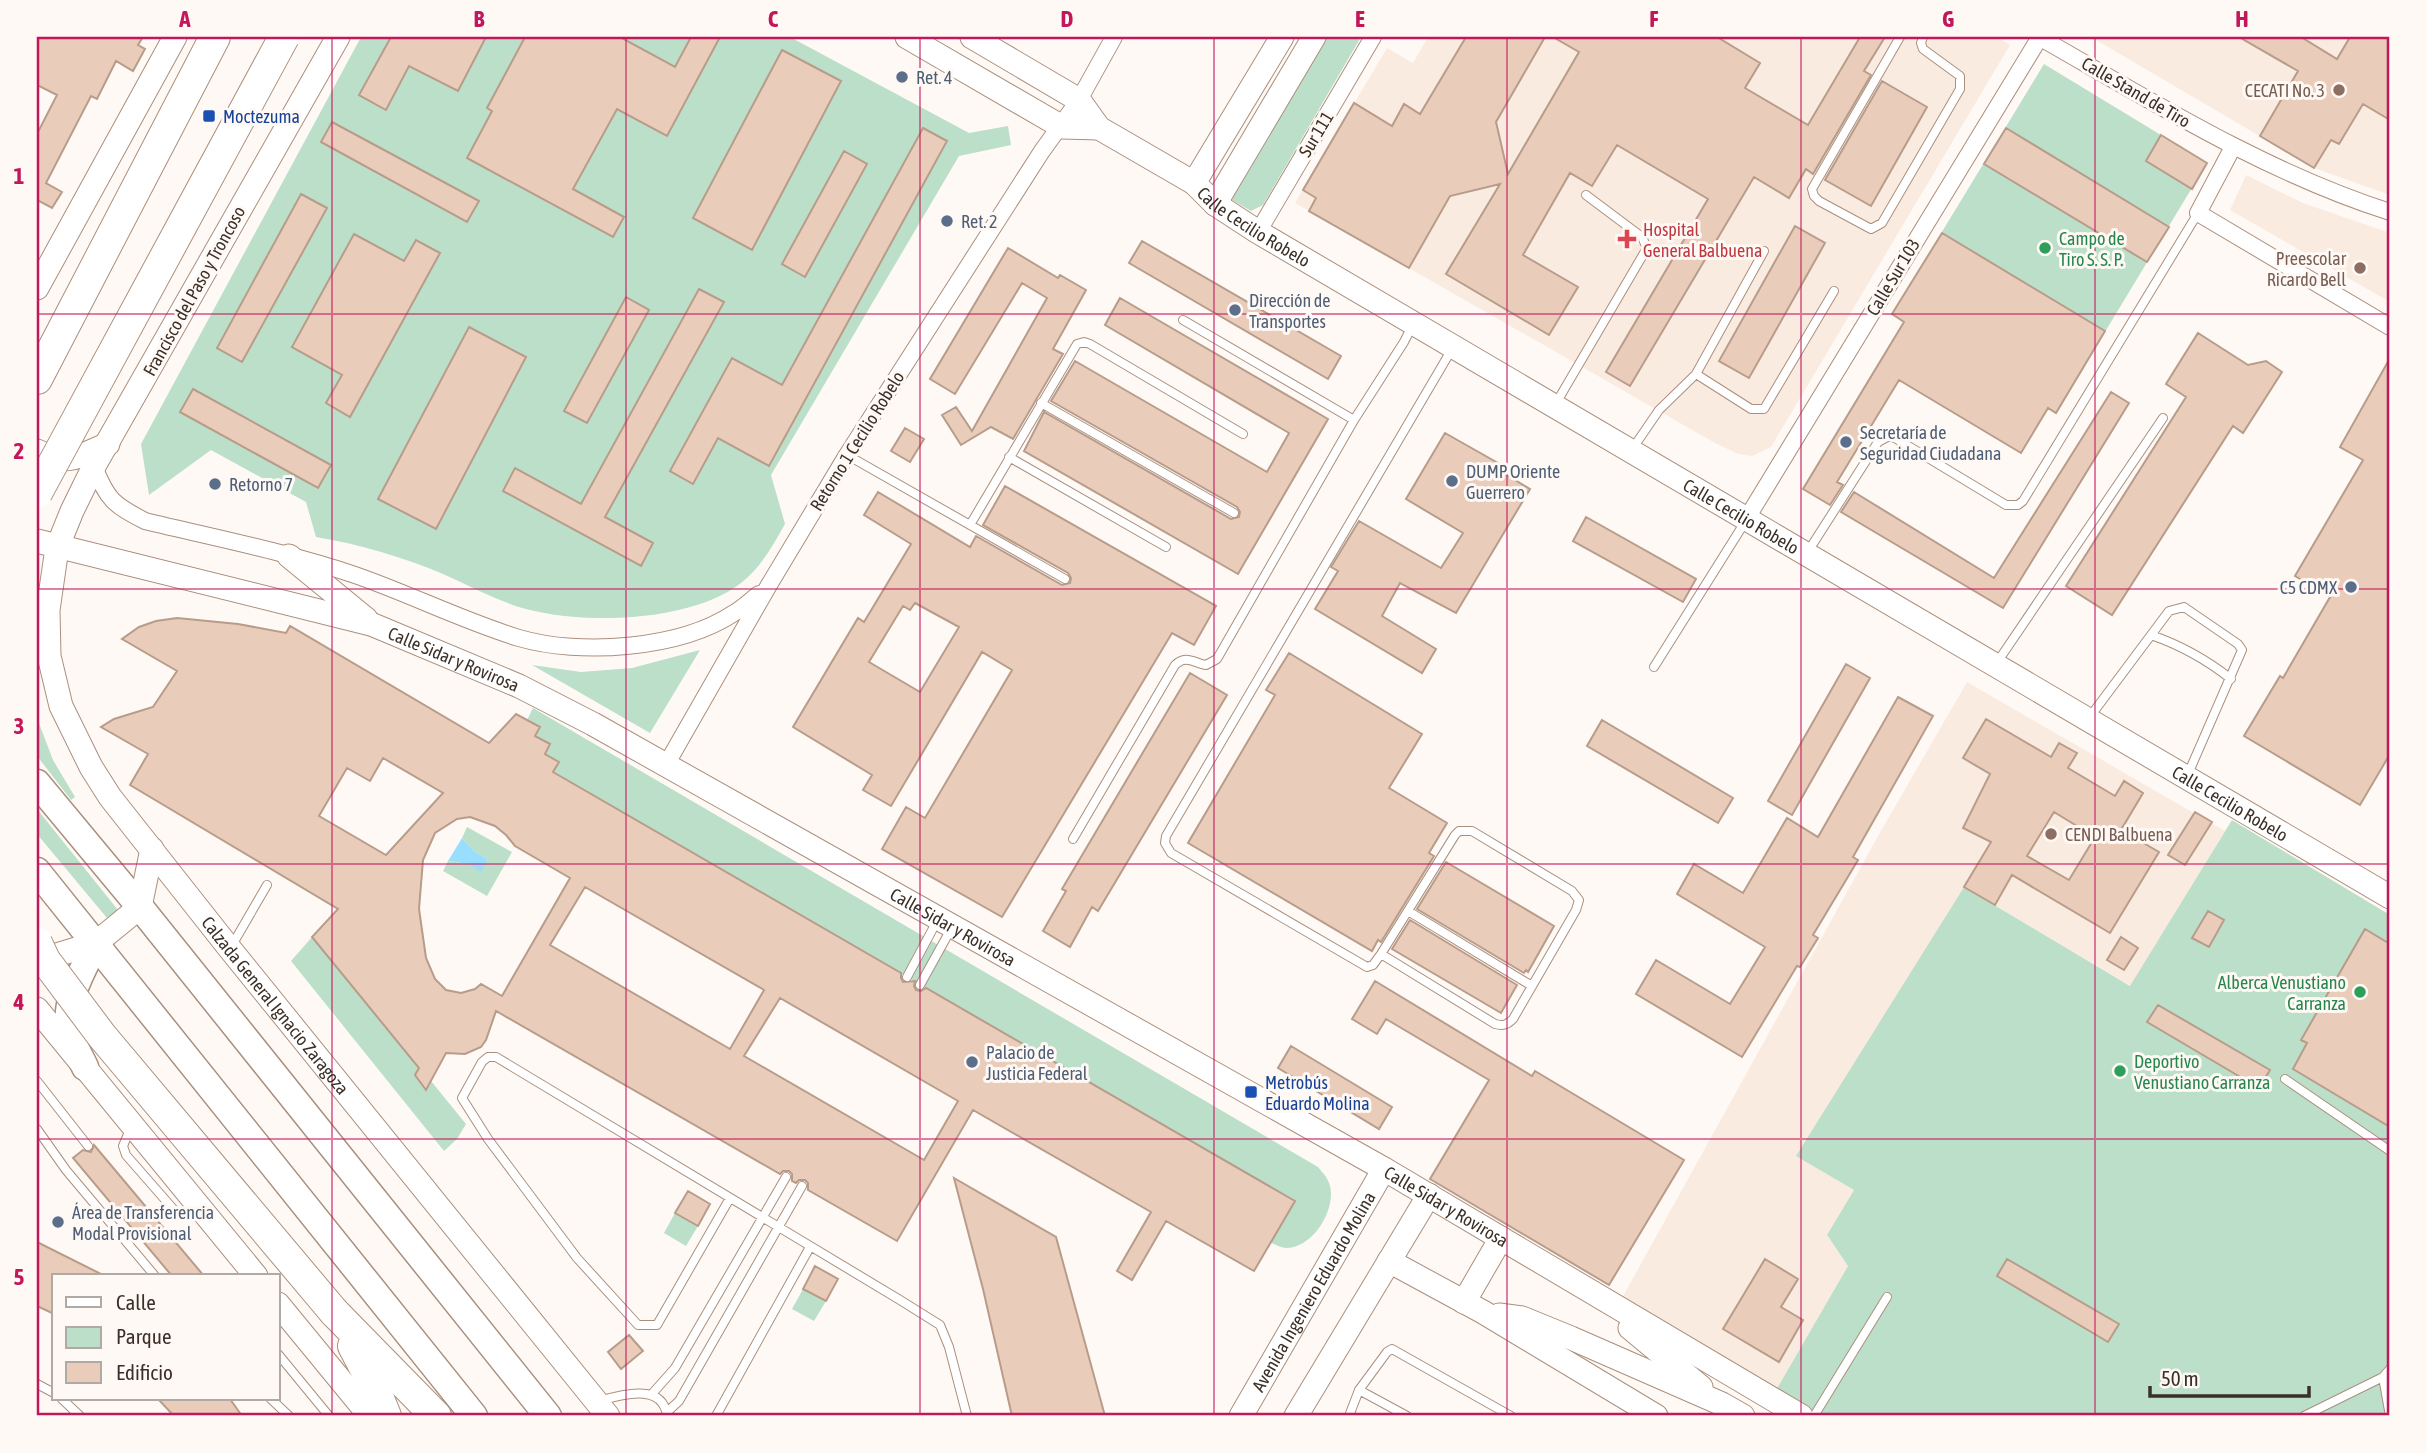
<svg xmlns="http://www.w3.org/2000/svg" width="2427" height="1453" font-family="'Asap Condensed',sans-serif">
<style>
.built{fill:#faebe1}
.green{fill:#bbdfc8}
.water{fill:#9adefe}
.building{fill:#eaccba;stroke:#b89c8a;stroke-width:2;fill-rule:evenodd}
.lines{fill:none;stroke-linecap:round;stroke-linejoin:round}
.lane-casing{stroke:#ab8f7d;stroke-width:10}
.street-casing{stroke:#ab8f7d;stroke-width:18}
.secondary-casing{stroke:#ab8f7d;stroke-width:25}
.primary-casing{stroke:#ab8f7d;stroke-width:29}
.highway-casing{stroke:#ab8f7d;stroke-width:32}
.lane{stroke:#fff;stroke-width:8}
.street{stroke:#fff;stroke-width:16}
.secondary{stroke:#fff;stroke-width:23}
.primary{stroke:#fff;stroke-width:26}
.highway{stroke:#fff;stroke-width:30}
.highway-bridge-casing{stroke:#ab8f7d;stroke-width:32;stroke-linecap:butt}
.highway-bridge{stroke:#fff;stroke-width:30}
.grid{fill:none;stroke:#c2185b;stroke-width:2;stroke-opacity:0.55}
.service-dot{fill:#5c6f8a;stroke:#fff9f5;stroke-width:2.5}
.education-dot{fill:#8d6e63;stroke:#fff9f5;stroke-width:2.5}
.transit-dot{fill:#1a4fb4;stroke:#fff9f5;stroke-width:2.5}
.health-dot{fill:#e0444e;stroke:#fff9f5;stroke-width:2.5}
.leisure-dot{fill:#2e9e5b;stroke:#fff9f5;stroke-width:2.5}
.labels{text-anchor:middle;dominant-baseline:central;stroke-width:6;stroke-linejoin:round;paint-order:stroke}
.service-label{font-size:18px;fill:#4e5e75;stroke:#fff9f5;text-anchor:start}
.education-label{font-size:18px;fill:#785e54;stroke:#fff9f5;text-anchor:end}
.street-label{font-size:18px;fill:#3b3028;stroke:#fff9f5}
.transit-label{font-size:18px;fill:#164399;stroke:#fff9f5;text-anchor:start}
.health-label{font-size:18px;fill:#be3a42;stroke:#fff9f5;text-anchor:start}
.leisure-label{font-size:18px;fill:#27864d;stroke:#fff9f5;text-anchor:start}
.neatline{fill:none;stroke:#c2185b;stroke-width:2.5}
.grid-label{font-size:23px;text-anchor:middle;font-weight:bold;fill:#c2185b}
</style>
<rect width="100%" height="100%" fill="#fff9f5"/>
<path class="built" d="M1428,37H1997L2010,45L1771,447L1752,456L1738,454L1715,443L1295,203L1387,48L1413,63Z
M2091,37H2390V195L2314,168Z
M2246,175L2303,203L2390,233V302L2230,210Z
M1967,682L2225,831L2131,986L1964,887L1797,1156L1854,1190L1827,1235L1848,1266L1772,1397L1617,1307L1878,836Z"/>
<path class="green" d="M361,37H790L969,133L1008,126L1011,145L959,156L771,475L785,524C773,545 761,568 741,583C691,622 586,625 526,609C497,601 470,586 443,574C403,557 358,544 316,537L306,502L211,450L149,495L141,444Z
M1323,37H1361L1263,205L1251,211L1232,200L1235,188Z
M2044,64L2207,163L2056,413L1892,314Z
M700,650L650,733L532,665L581,672L632,668Z
M533,708L1318,1167C1323,1173 1328,1178 1330,1186C1336,1210 1313,1248 1286,1248C1281,1248 1275,1244 1271,1243L1294,1201L553,772L559,762L545,754L550,744L535,736L540,727L527,720Z
M37,718L53,760L75,797L71,800L37,756Z
M37,809L118,910L107,918L37,834Z
M2232,820L2390,915V1416H1805L1772,1397L1848,1266L1827,1235L1854,1190L1796,1156L1964,887L2130,986Z
M467,827L512,852L487,896L443,871L448,861L468,864L481,871L488,859L475,852L462,838Z
M312,937L419,1068L426,1089L431,1081L466,1124L457,1139L444,1151L291,961Z
M675,1213L698,1226L686,1246L664,1233Z
M803,1289L826,1301L814,1321L792,1309Z"/>
<path class="water" d="M462,838L475,852L488,859L481,872L468,864L448,861Z"/>
<path class="building" d="M37,37H143L138,45L145,49L133,71L116,61L97,99L91,96L46,183L62,192L52,208L37,200V134L57,95L37,85Z
M391,37H486L458,91L409,66L386,110L359,95Z
M525,37H620L675,67L691,37H720L667,136L617,109L573,189L624,217L613,237L467,158L492,111L487,108Z
M1466,37H1545L1496,122L1508,174L1579,52L1553,37H1717L1760,63L1745,88L1808,125L1860,37H1885L1864,71L1871,75L1813,174L1806,169L1789,198L1754,177L1630,386L1606,372L1708,199L1617,145L1592,186L1570,173L1523,255L1578,287L1549,335L1446,274L1500,184L1450,196L1409,268L1309,211L1316,198L1303,190L1354,103L1392,126L1404,104L1420,114Z
M2239,37H2301L2337,59L2350,37H2390V120L2363,104L2339,144L2331,140L2314,168L2260,136L2298,71Z
M782,50L841,81L752,250L693,218Z
M1882,81L1927,107L1871,206L1825,180Z
M332,122L479,201L467,222L321,142Z
M923,128L947,141L769,466L718,438L693,484L670,471L732,358L782,385Z
M2006,128L2169,227L2147,262L1984,164Z
M2161,135L2207,163L2192,189L2146,161Z
M844,151L867,164L805,277L782,264Z
M301,194L327,208L242,362L217,348Z
M1795,226L1825,243L1749,378L1719,361Z
M1942,233L2105,331L2056,413L2048,408L2021,453L1899,380L1837,482L1843,485L1830,505L1803,489L1904,322L1892,314Z
M354,234L404,261L416,240L440,253L350,417L326,403L342,375L292,347Z
M1142,241L1341,356L1328,379L1129,263Z
M1008,248L1058,278L1060,275L1086,290L1053,349L1063,354L1013,439L991,427L961,445L942,415L956,407L972,431L1047,298L1022,283L955,394L930,379Z
M699,289L724,302L605,517L653,543L641,566L503,491L515,468L581,504Z
M626,297L649,310L587,423L564,411Z
M1120,298L1328,419L1238,574L1024,451L1044,412L1231,519L1239,517L1240,512L1237,507L1051,401L1075,361L1267,472L1289,433L1105,325Z
M469,327L526,357L436,529L378,499Z
M2198,333L2248,365L2266,361L2282,372L2243,433L2233,426L2112,615L2066,586L2186,397L2166,384Z
M2390,358V754L2360,805L2244,736L2280,676L2283,678L2330,597L2295,576L2363,460L2340,447Z
M193,389L331,465L318,488L180,412Z
M2111,392L2129,403L2003,608L1841,512L1854,492L1994,578Z
M905,428L924,439L910,462L891,451Z
M1445,433L1498,463L1495,468L1530,489L1456,613L1400,583L1382,616L1436,649L1422,673L1315,609L1338,571L1331,567L1359,521L1441,568L1463,533L1406,499Z
M1005,486L1216,606L1194,645L1172,633L1002,917L882,849L906,807L925,818L1012,670L982,652L891,806L863,790L872,775L793,727L858,618L864,622L911,544L864,515L878,492L970,547L976,536L1062,585L1070,583L1071,578L1068,573L983,525ZM915,603L959,627L920,692L869,662L903,606L910,610Z
M1586,517L1696,579L1683,602L1573,541Z
M177,618L238,624L286,633L290,626L489,743L516,714L540,727L535,736L550,744L545,754L559,762L553,772L901,973V978L903,982L915,981L914,986L916,990L921,991L926,988L1295,1201L1254,1271L1166,1221L1132,1280L1117,1271L1151,1212L973,1110L897,1241L808,1190V1183L805,1180H799L796,1183L792,1181V1174L789,1171H783L780,1174L496,1011L486,1040L481,1047L465,1054L446,1053L426,1090L415,1075L419,1068L312,937L338,909L130,785L148,754L101,727L114,719L153,707L177,671L122,639L139,627L156,621ZM383,758L443,793L386,855L319,816L347,768L370,781ZM470,817L495,826L506,835L515,846L570,878L502,996L481,984L475,989L461,993L446,990L435,979L426,958L419,909L423,860L435,833L457,819ZM585,887L764,990L730,1049L550,945ZM780,998L958,1101L924,1160L744,1056Z
M1289,653L1422,734L1389,788L1447,823L1429,853L1434,856L1381,942L1378,940L1372,951L1188,843L1275,695L1266,690Z
M1846,664L1870,678L1792,815L1768,801Z
M1190,673L1227,695L1098,911L1092,907L1070,947L1043,931L1066,891L1062,889Z
M1898,697L1933,716L1853,857L1858,860L1813,935L1818,938L1800,967L1797,966L1742,1057L1636,994L1656,960L1730,1004L1765,947L1677,894L1694,864L1743,893L1787,818L1818,837Z
M1986,719L2051,757L2059,743L2077,753L2068,768L2115,796L2124,781L2143,793L2121,830L2159,852L2110,933L2012,875L1995,905L1964,887L1991,842L1963,828L1990,774L1963,758ZM2054,812L2095,837L2069,880L2027,856Z
M1602,720L1733,798L1718,823L1587,746Z
M2195,812L2212,822L2185,865L2168,855Z
M1446,862L1554,926L1528,972L1526,970L1524,973L1417,909Z
M2208,911L2224,920L2209,947L2192,938Z
M1410,920L1517,985L1501,1013L1392,949Z
M2365,929L2390,944V1127L2293,1069L2307,1043L2301,1040Z
M2121,937L2138,948L2124,970L2107,960Z
M1375,981L1532,1076L1535,1071L1684,1160L1609,1285L1430,1179L1489,1080L1386,1019L1377,1034L1352,1019Z
M2158,1005L2270,1070L2259,1088L2147,1022Z
M1291,1046L1392,1107L1379,1129L1278,1068Z
M94,1145L204,1276H172L73,1158L83,1150L91,1152Z
M954,1178L1056,1237L1105,1416H1012L983,1289Z
M688,1191L710,1204L698,1226L675,1213Z
M37,1242L105,1276H54V1314L37,1306Z
M1765,1259L1798,1279L1781,1307L1803,1320L1779,1362L1723,1329Z
M2007,1259L2119,1324L2108,1342L1997,1276Z
M815,1266L838,1279L826,1301L803,1289Z
M629,1335L643,1351L621,1369L608,1352Z
M158,1399H230L242,1416H174Z"/>
<g class="lines">
<defs>
<path id="lane" d="M1900,37L1812,189L1814,196L1819,201L1871,229L1882,223L1960,89V76L1923,49L1921,43L1923,37
M1183,320L1354,420
M1696,374L1751,409H1764L1834,291
M1041,403L1234,513
M1555,405L1647,248L1642,237L1586,195
M1633,448L1659,410L1696,374L1764,251
M847,455L1065,579
M1009,457L1166,547
M970,525L1077,344L1084,342L1090,344L1243,434
M1807,553L1878,442L1889,436L1895,438L2006,505H2018L2023,501L2198,213
M2151,635C2180,645 2207,660 2231,679
M1996,664L2163,418
M1654,667L1745,522
M2089,718L2169,611L2184,607L2238,644L2242,650L2188,774
M1073,839L1175,665C1186,654 1194,663 1206,665L1217,659L1354,420L1404,342L1412,326
M1408,911L1532,986
M231,947L267,885
M1381,954L1495,1024C1503,1026 1507,1025 1513,1019L1576,910L1579,900L1572,891L1472,831H1459L1455,835L1381,954L1373,965L1367,967L1171,853L1165,843L1166,836L1452,349
M907,977L937,921
M920,985L951,929
M2285,1079L2390,1151
M37,1081L88,1146
M131,1127L123,1146L126,1155L175,1211L200,1217
M37,1129L66,1170L155,1276
M730,1198L657,1325H638L577,1258L488,1139L462,1098L482,1062L488,1057H496L900,1300L940,1325L949,1347L967,1416
M278,1354L329,1416
M2383,1377L2390,1416
M37,1384L54,1393
M1359,1390L1407,1416
M651,1395L675,1368L786,1177
M62,1399L80,1416
M271,1399L289,1416
M599,1401C620,1395 663,1382 667,1416
M667,1412L679,1401L802,1186
M716,1416L810,1247
M1349,1416L1359,1390L1387,1352L1392,1349L1511,1416
M1814,1416L1887,1297
M2304,1416L2383,1377L2390,1369"/>
<path id="street" d="M2039,37C2153,102 2265,172 2390,212
M2233,147L2198,213L2390,327
M1258,232L1373,37
M94,466C107,500 114,505 145,521C215,538 287,552 355,575C410,594 463,621 519,638C580,656 680,649 734,613C743,608 751,600 759,594
M1747,518L2040,37
M666,765L769,585L847,455L1042,151L1079,100L1114,37"/>
<g id="secondary">
<path id="s1" d="M338,37L94,466L72,511L57,548L48,610L49,656L61,706L91,767L110,797L230,949L608,1416"/>
<path d="M907,37L1062,127L1099,128"/>
<path id="s2" d="M972,37L1079,100L1099,128L1194,183L1215,204L1258,232L2390,897"/>
<path d="M1194,183L1282,37"/>
<path d="M1215,204L1314,37"/>
<path d="M37,288L175,37"/>
<path d="M37,451C69,466 77,457 108,444"/>
<path id="s3" d="M37,541L371,624L519,686L593,724L1384,1169L1801,1416"/>
<path d="M289,556L366,619"/>
<path d="M37,961L96,943L140,907L152,849"/>
<path d="M37,1009L256,1276"/>
<path d="M1389,1261L1483,1312L1656,1416"/>
<path d="M1464,1302L1501,1238"/>
<path d="M278,1304L370,1416"/>
<path d="M1499,1315L1522,1318L1571,1338L1722,1404L1743,1416"/>
<path d="M1630,1328L1701,1387"/>
<path id="s4" d="M1241,1416L1384,1169"/>
<path d="M1296,1416L1429,1195"/>
</g>
<path id="primary" d="M37,783L140,907L548,1416
M37,871L474,1416
M85,1067C80,1056 72,1044 70,1032C63,1001 83,970 96,943"/>
<path id="highway" d="M37,379L215,37
M334,1312L436,1416
M353,1346L373,1384L386,1416"/>
</defs>
<use href="#lane" class="lane-casing"/>
<use href="#street" class="street-casing"/>
<use href="#secondary" class="secondary-casing"/>
<use href="#primary" class="primary-casing"/>
<use href="#highway" class="highway-casing"/>
<use href="#lane" class="lane"/>
<use href="#street" class="street"/>
<use href="#secondary" class="secondary"/>
<use href="#primary" class="primary"/>
<use href="#highway" class="highway"/>
<defs>
<path id="highway-bridge" d="M37,493L284,37
M37,943L45,960L102,1036L334,1312"/>
</defs>
<use href="#highway-bridge" class="highway-bridge-casing"/>
<use href="#highway-bridge" class="highway-bridge"/>
</g>
<path class="grid" d="M332,37V1416M626,37V1416M920,37V1416M1214,37V1416M1507,37V1416M1801,37V1416M2095,37V1416M37,314H2390M37,589H2390M37,864H2390M37,1139H2390"/>
<g class="service-dot">
<circle cx="902" cy="77" r="7"/>
<circle cx="947" cy="221" r="7"/>
<circle cx="1235" cy="310" r="7"/>
<circle cx="1846" cy="442" r="7"/>
<circle cx="1452" cy="481" r="7"/>
<circle cx="215" cy="484" r="7"/>
<circle cx="2351" cy="587" r="7"/>
<circle cx="972" cy="1062" r="7"/>
<circle cx="58" cy="1222" r="7"/>
</g>
<g class="education-dot">
<circle cx="2339" cy="90" r="7"/>
<circle cx="2360" cy="268" r="7"/>
<circle cx="2051" cy="834" r="7"/>
</g>
<g class="transit-dot">
<rect x="202" y="109" width="14" height="14" rx="3.5"/>
<rect x="1244" y="1085" width="14" height="14" rx="3.5"/>
</g>
<path class="health-dot" d="M1623.5 228.5h7v7h7v7h-7v7h-7v-7h-7v-7h7z"/>
<g class="leisure-dot">
<circle cx="2045" cy="248" r="7"/>
<circle cx="2360" cy="992" r="7"/>
<circle cx="2120" cy="1071" r="7"/>
</g>
<g class="labels">
<g class="service-label">
<text x="916" y="77">Ret. 4</text>
<text x="961" y="221">Ret. 2</text>
<text x="1249" y="300">Dirección de<tspan x="1249" dy="21">Transportes</tspan></text>
<text x="1860" y="432">Secretaría de<tspan x="1860" dy="21">Seguridad Ciudadana</tspan></text>
<text x="1466" y="471">DUMP Oriente<tspan x="1466" dy="21">Guerrero</tspan></text>
<text x="229" y="484">Retorno 7</text>
<text x="2337" y="587" text-anchor="end">C5 CDMX</text>
<text x="986" y="1052">Palacio de<tspan x="986" dy="21">Justicia Federal</tspan></text>
<text x="72" y="1212">Área de Transferencia<tspan x="72" dy="21">Modal Provisional</tspan></text>
</g>
<g class="education-label">
<text x="2325" y="90">CECATI No. 3</text>
<text x="2346" y="258">Preescolar<tspan x="2346" dy="21">Ricardo Bell</tspan></text>
<text x="2065" y="834" text-anchor="start">CENDI Balbuena</text>
</g>
<g class="street-label">
<text transform="translate(2136 92) rotate(30)">Calle Stand de Tiro</text>
<text transform="translate(1316 134) rotate(-59)">Sur 111</text>
<text stroke="none"><textPath href="#s2" startOffset="343">Calle Cecilio Robelo</textPath></text>
<text transform="translate(1893 277) rotate(-59)">Calle Sur 103</text>
<text transform="translate(194 291) rotate(-61)">Francisco del Paso y Troncoso</text>
<text transform="translate(857 441) rotate(-58)">Retorno 1 Cecilio Robelo</text>
<text stroke="none"><textPath href="#s2" startOffset="910">Calle Cecilio Robelo</textPath></text>
<text stroke="none"><textPath href="#s3" startOffset="434">Calle Sidar y Rovirosa</textPath></text>
<text stroke="none"><textPath href="#s2" startOffset="1477">Calle Cecilio Robelo</textPath></text>
<text stroke="none"><textPath href="#s3" startOffset="1001">Calle Sidar y Rovirosa</textPath></text>
<text stroke="none"><textPath href="#s1" startOffset="1113">Calzada General Ignacio Zaragoza</textPath></text>
<text stroke="none"><textPath href="#s3" startOffset="1568">Calle Sidar y Rovirosa</textPath></text>
<text stroke="none"><textPath href="#s4" startOffset="144">Avenida Ingeniero Eduardo Molina</textPath></text>
</g>
<g class="transit-label">
<text x="223" y="116">Moctezuma</text>
<text x="1265" y="1082">Metrobús<tspan x="1265" dy="21">Eduardo Molina</tspan></text>
</g>
<g class="health-label">
<text x="1643" y="229">Hospital<tspan x="1643" dy="21">General Balbuena</tspan></text>
</g>
<g class="leisure-label">
<text x="2059" y="238">Campo de<tspan x="2059" dy="21">Tiro S. S. P.</tspan></text>
<text x="2346" y="982" text-anchor="end">Alberca Venustiano<tspan x="2346" dy="21">Carranza</tspan></text>
<text x="2134" y="1061">Deportivo<tspan x="2134" dy="21">Venustiano Carranza</tspan></text>
</g>
</g>
<rect width="2427" height="1453" fill="none" stroke="#fff9f5" stroke-width="77"/>
<rect x="52" y="1274" width="228" height="126" fill="#fff9f5" stroke="#b1a9a3" stroke-width="2"/>
<rect x="66" y="1297" width="35" height="10" fill="#ffffff" stroke="#b1a9a3" stroke-width="2"/>
<text x="116" y="1310" font-size="21" fill="#3b3028">Calle</text>
<rect x="66" y="1327" width="35" height="21" fill="#bbdfc8" stroke="#b1a9a3" stroke-width="2"/>
<text x="116" y="1344" font-size="21" fill="#3b3028">Parque</text>
<rect x="66" y="1362" width="35" height="21" fill="#eaccba" stroke="#b1a9a3" stroke-width="2"/>
<text x="116" y="1380" font-size="21" fill="#3b3028">Edificio</text>
<path d="M2150 1386v10h159v-10" fill="none" stroke="#3b3028" stroke-width="3.5"/>
<text x="2161" y="1386" font-size="21" fill="#3b3028" stroke="#fff9f5" stroke-width="5" paint-order="stroke">50 m</text>
<rect x="38" y="38" width="2350" height="1376" class="neatline"/>
<g class="grid-label">
<text x="185" y="27">A</text>
<text x="479" y="27">B</text>
<text x="773" y="27">C</text>
<text x="1067" y="27">D</text>
<text x="1360" y="27">E</text>
<text x="1654" y="27">F</text>
<text x="1948" y="27">G</text>
<text x="2242" y="27">H</text>
<text x="19" y="184">1</text>
<text x="19" y="459">2</text>
<text x="19" y="734">3</text>
<text x="19" y="1010">4</text>
<text x="19" y="1285">5</text>
</g>
</svg>
